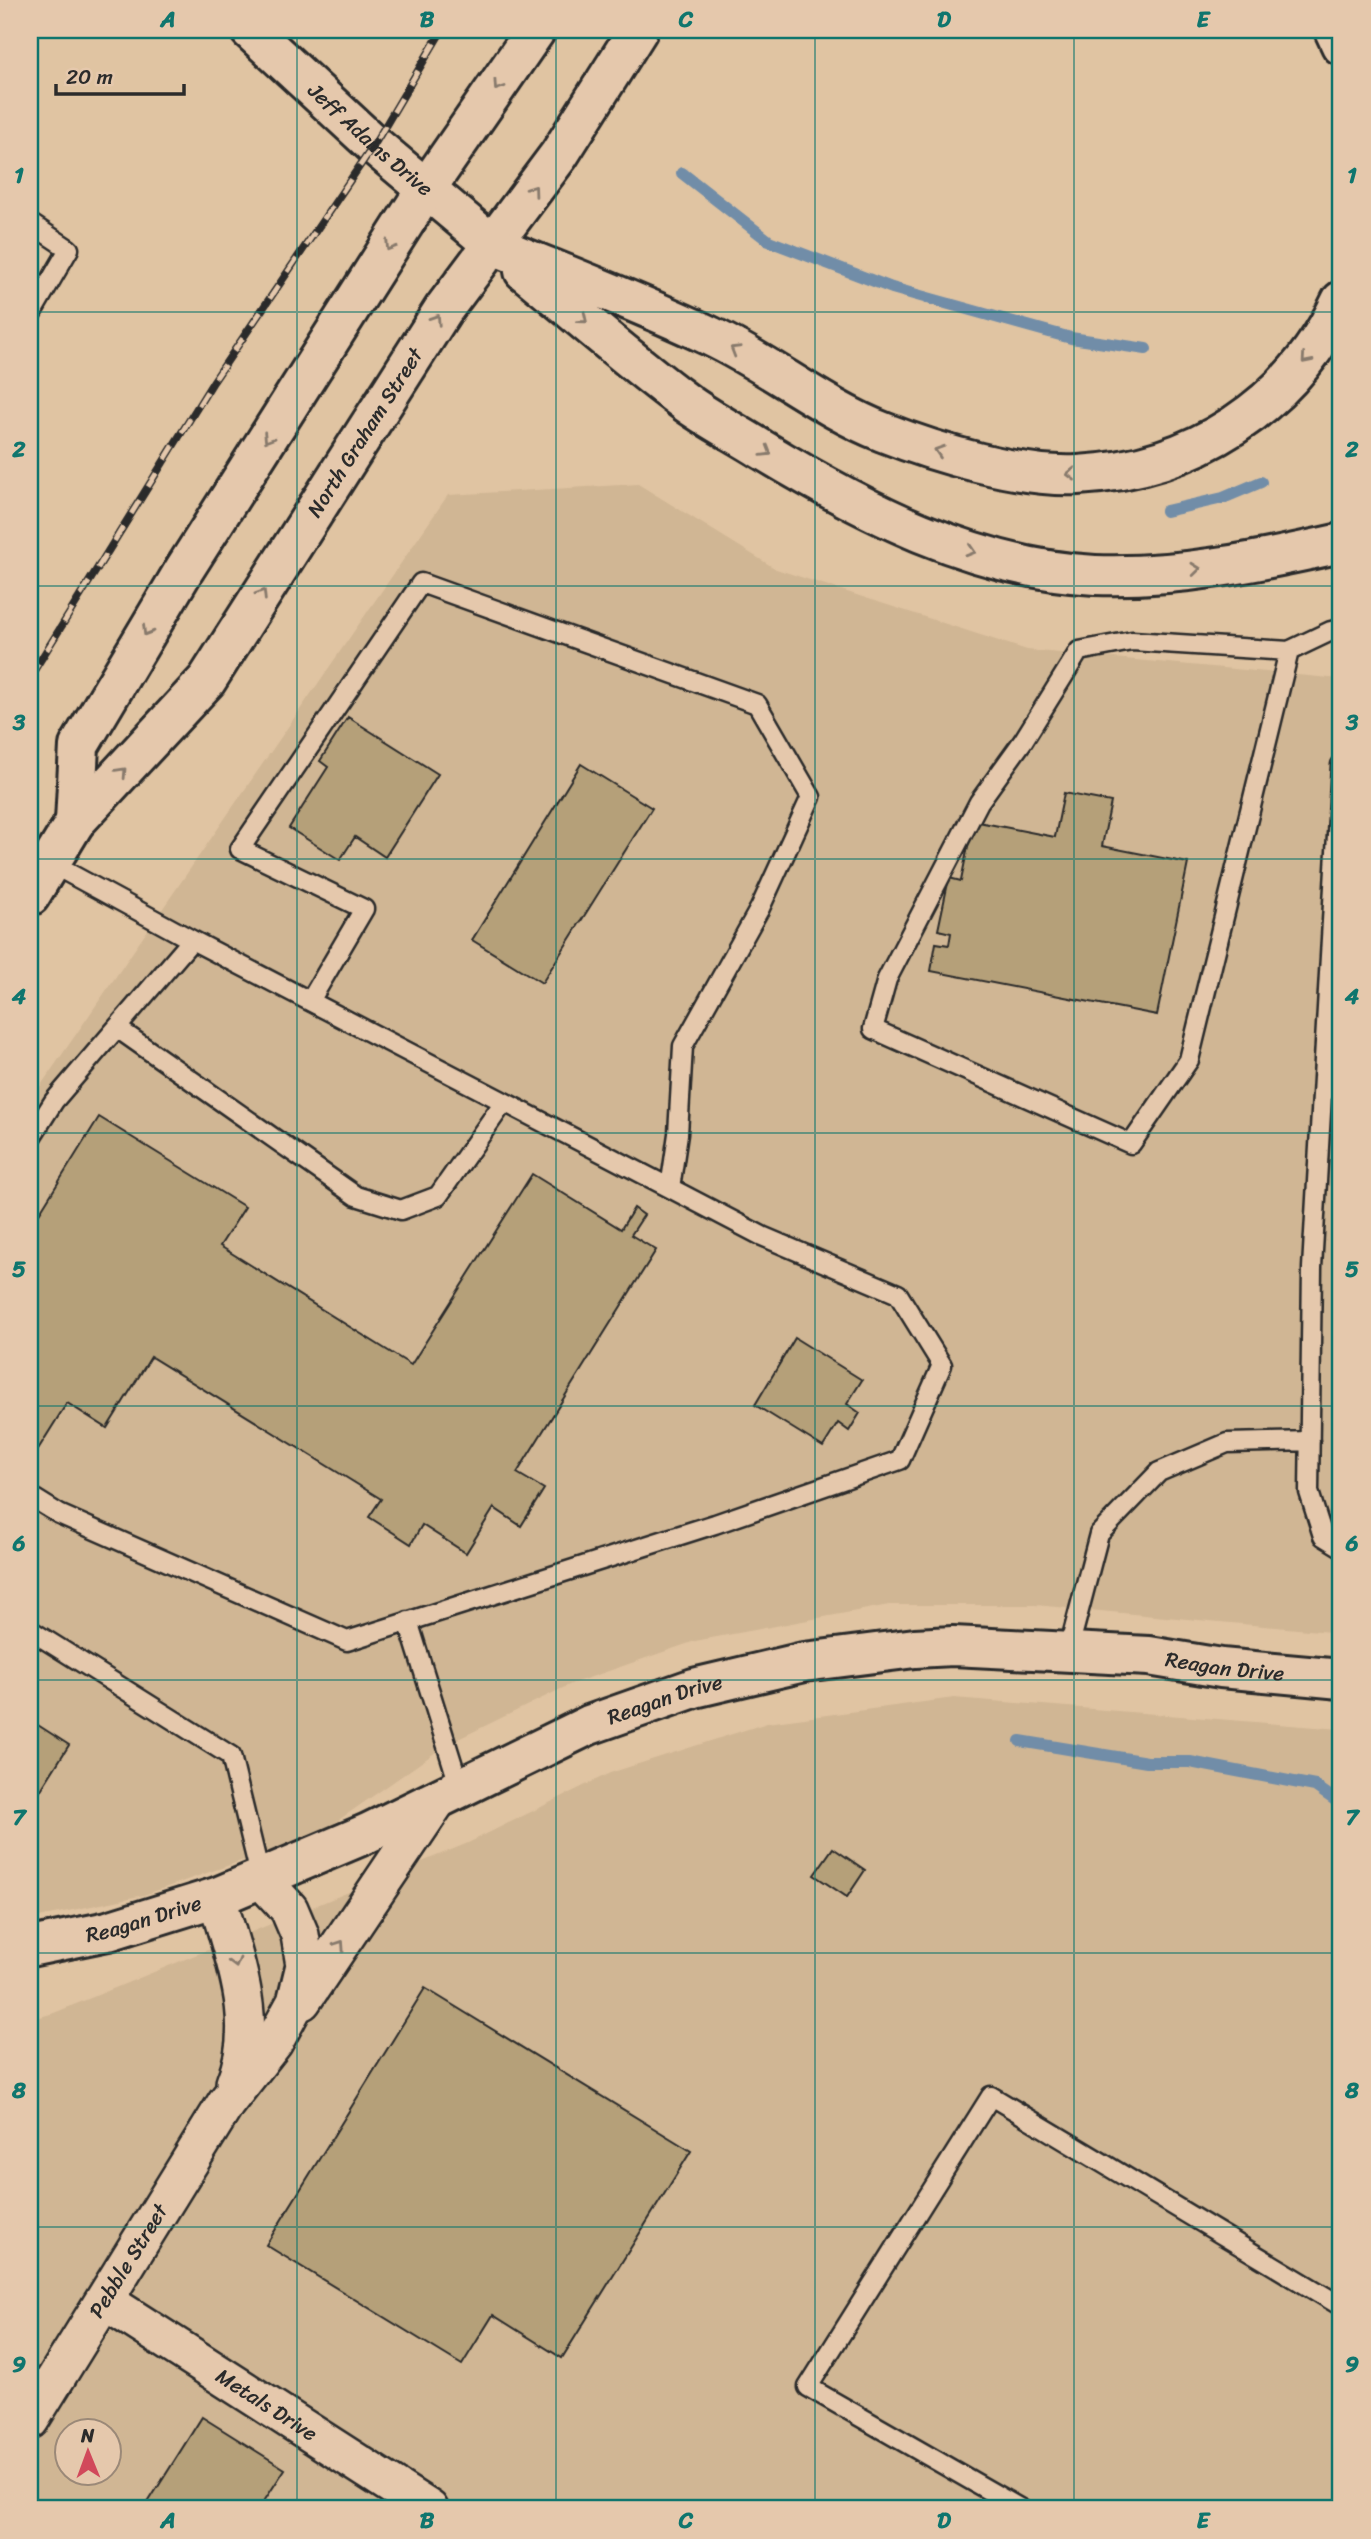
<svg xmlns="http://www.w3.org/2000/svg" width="1371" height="2539" font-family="Sriracha,sans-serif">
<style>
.built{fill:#d0b694;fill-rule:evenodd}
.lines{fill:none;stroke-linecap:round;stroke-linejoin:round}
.stream{stroke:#718da8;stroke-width:12}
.building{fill:#b5a079;stroke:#2b2b2b;stroke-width:2}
.lane-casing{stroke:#2b2b2b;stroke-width:23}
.street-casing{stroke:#2b2b2b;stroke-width:42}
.secondary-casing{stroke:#2b2b2b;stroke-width:44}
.highway-casing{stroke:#2b2b2b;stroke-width:44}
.lane{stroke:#e5c8ac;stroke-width:18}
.street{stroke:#e5c8ac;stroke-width:37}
.secondary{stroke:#e5c8ac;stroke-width:38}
.highway{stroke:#e5c8ac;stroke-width:38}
.rail-casing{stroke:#2b2b2b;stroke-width:8}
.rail{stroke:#e5c8ac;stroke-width:5;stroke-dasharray:16;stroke-linecap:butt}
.oneway{stroke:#887a6c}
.grid{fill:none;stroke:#0f766e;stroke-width:2;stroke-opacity:0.55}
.labels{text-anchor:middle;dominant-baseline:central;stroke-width:6;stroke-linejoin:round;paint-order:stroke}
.street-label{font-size:21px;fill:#2b2b2b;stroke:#e5c8ac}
.neatline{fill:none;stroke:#0f766e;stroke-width:2.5}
.grid-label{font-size:23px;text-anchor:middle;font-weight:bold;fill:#0f766e}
</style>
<rect width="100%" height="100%" fill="#e0c4a2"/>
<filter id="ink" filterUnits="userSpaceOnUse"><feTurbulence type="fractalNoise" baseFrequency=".0143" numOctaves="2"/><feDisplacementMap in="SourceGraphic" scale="14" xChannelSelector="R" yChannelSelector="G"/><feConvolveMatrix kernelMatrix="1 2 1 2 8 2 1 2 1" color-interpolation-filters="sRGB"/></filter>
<g filter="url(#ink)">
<path class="built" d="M638,484L776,569L1027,650L1341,679V1633L1035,1605H889L695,1641L571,1684L446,1745L333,1824L284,1846L144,1895L30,1919V1101L448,495Z
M954,1698L1341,1729V2509H30V2020L54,2013L468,1843L610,1773L767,1723ZM66,2430H108V2472H66Z"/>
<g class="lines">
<path class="stream" d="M682,173L769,241L892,288L1071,338L1146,349
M1166,511L1223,498L1261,482
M1020,1741L1147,1762H1190L1315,1786L1341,1804"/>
</g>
<path class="building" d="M348,717L438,774L385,857L355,837L340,860L289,828L328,767L320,761Z
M581,764L652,808L542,983L472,940Z
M1064,793L1111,802L1102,846L1188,863L1157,1015L931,971L936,943L949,945L951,933L938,930L949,878L961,881L973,821L1055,837Z
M99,1117L245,1207L220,1246L411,1365L532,1174L621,1229L634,1208L644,1215L631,1235L656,1250L517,1473L544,1489L521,1526L494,1508L466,1553L422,1525L411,1544L369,1517L381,1499L151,1357L107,1428L67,1403L30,1462V1228Z
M795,1338L862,1380L847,1404L860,1413L849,1431L838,1423L823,1447L755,1405Z
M30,1720L69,1745L30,1807Z
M833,1848L865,1870L847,1897L814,1875Z
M425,1988L691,2151L562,2358L493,2315L462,2365L266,2245Z
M202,2417L285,2469L259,2509H144Z"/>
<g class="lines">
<defs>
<path id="lane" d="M30,223L69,249L30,316
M1289,651L1189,1060L1131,1144L873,1029L887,979L979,802L1023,741L1079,651L1132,641L1289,651L1331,631L1341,629
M1341,765L1312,1268L1309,1492L1323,1536L1341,1547
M192,940L670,1188
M117,1028L356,1196L401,1210L438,1196L504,1102
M30,1139L54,1101L192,940L52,864
M30,1496L59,1514L347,1641L715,1524L900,1460L942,1365L898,1294L762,1236L670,1188L678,1134L683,1046L760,908L811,797L757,704L421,583L240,849L364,909L310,1001
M408,1621L460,1788
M30,1630L231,1756L261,1879
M1068,1652L1099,1534L1159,1472L1227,1443L1310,1441
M1021,2509L808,2387L991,2096L1341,2306"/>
<g id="street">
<path d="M217,1897C233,1958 261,2021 235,2083"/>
<path d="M302,2001L438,1799"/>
<path id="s1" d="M105,2301L429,2509"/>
<path id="s2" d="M30,2420L226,2103L274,2042L296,2002L305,1965L300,1935L289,1909L261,1879"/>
</g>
<g id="secondary">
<path id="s3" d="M250,30L374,145L493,245"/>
<path d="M75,822L79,746L184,570L426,189L536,30"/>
<path id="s4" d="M30,896L75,822L207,680L443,310L559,155L638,30"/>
<path id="s5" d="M30,1947L108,1931L217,1897L368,1833L589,1725L694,1688L804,1662L915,1648L953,1646L1149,1656L1221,1668L1341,1679"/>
</g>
<path id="highway" d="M1334,30L1341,45
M493,245C566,275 641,303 712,337C771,365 822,408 883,432C936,453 1020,478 1078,475C1193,469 1292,406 1341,301
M524,271C577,314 629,360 684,401C708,419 736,433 761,449C862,510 974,569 1095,575C1178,578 1261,561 1341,543"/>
</defs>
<use href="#lane" class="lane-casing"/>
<use href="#street" class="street-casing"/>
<use href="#secondary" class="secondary-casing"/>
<use href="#highway" class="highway-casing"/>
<use href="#lane" class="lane"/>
<use href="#street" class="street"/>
<use href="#secondary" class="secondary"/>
<use href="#highway" class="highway"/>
<defs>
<path id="rail" d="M30,677L213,382L374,145L442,30"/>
</defs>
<use href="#rail" class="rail-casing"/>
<use href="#rail" class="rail"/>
</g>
<defs><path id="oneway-chevron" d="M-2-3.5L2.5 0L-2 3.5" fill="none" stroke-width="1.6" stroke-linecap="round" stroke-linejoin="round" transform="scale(1.75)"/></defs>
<g class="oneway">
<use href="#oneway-chevron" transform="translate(498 86) rotate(124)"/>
<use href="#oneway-chevron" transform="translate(533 190) rotate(-54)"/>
<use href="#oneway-chevron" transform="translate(390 246) rotate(122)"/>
<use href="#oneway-chevron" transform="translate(436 319) rotate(-57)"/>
<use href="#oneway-chevron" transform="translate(583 319) rotate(39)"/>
<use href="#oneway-chevron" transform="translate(735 350) rotate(-149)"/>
<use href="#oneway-chevron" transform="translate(1306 359) rotate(131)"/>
<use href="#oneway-chevron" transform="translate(268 438) rotate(122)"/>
<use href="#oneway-chevron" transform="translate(939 451) rotate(-162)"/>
<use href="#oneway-chevron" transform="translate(767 452) rotate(31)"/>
<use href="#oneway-chevron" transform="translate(1071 474) rotate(179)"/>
<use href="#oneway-chevron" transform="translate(971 551) rotate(17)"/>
<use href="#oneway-chevron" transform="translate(1196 569) rotate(-6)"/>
<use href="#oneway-chevron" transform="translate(262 594) rotate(-58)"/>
<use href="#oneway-chevron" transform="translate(147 631) rotate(121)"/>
<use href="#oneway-chevron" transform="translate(122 772) rotate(-47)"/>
<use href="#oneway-chevron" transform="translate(340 1945) rotate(-56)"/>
<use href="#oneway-chevron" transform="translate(235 1963) rotate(75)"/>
</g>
</g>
<path class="grid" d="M297,30V2509M556,30V2509M815,30V2509M1074,30V2509M30,312H1341M30,586H1341M30,859H1341M30,1133H1341M30,1406H1341M30,1680H1341M30,1953H1341M30,2227H1341"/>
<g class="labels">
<g class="street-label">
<text stroke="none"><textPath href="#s3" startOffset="163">Jeff Adams Drive</textPath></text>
<text stroke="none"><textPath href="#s4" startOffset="574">North Graham Street</textPath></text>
<text stroke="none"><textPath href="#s5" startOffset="1251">Reagan Drive</textPath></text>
<text stroke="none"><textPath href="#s5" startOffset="684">Reagan Drive</textPath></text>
<text stroke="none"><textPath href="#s5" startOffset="117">Reagan Drive</textPath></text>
<text stroke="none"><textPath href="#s2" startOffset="187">Pebble Street</textPath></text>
<text stroke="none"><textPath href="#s1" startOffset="192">Metals Drive</textPath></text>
</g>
</g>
<rect width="1371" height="2539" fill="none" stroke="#e5c8ac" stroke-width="77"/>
<g transform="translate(88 2452) rotate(359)"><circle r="33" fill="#e5c8ac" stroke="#9b8978" stroke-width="2"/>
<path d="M0-5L12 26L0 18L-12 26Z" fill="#d1495b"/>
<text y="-10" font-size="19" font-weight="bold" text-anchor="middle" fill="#2b2b2b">N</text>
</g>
<path d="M56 84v10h128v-10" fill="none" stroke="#2b2b2b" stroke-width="3.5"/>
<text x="66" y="84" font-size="21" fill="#2b2b2b" stroke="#e5c8ac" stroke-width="5" paint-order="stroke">20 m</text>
<rect x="38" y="38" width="1294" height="2462" class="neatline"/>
<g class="grid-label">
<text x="168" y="27">A</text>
<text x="427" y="27">B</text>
<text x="686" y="27">C</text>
<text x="944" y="27">D</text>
<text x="1203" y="27">E</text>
<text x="19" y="183">1</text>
<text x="1352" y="183">1</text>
<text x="19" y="457">2</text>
<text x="1352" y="457">2</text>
<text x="19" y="730">3</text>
<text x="1352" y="730">3</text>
<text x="19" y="1004">4</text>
<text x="1352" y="1004">4</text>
<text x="19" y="1277">5</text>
<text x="1352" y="1277">5</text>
<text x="19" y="1551">6</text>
<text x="1352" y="1551">6</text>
<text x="19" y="1825">7</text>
<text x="1352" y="1825">7</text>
<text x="19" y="2098">8</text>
<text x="1352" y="2098">8</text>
<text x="19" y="2372">9</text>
<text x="1352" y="2372">9</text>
<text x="168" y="2528">A</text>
<text x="427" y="2528">B</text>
<text x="686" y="2528">C</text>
<text x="944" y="2528">D</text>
<text x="1203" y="2528">E</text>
</g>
</svg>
